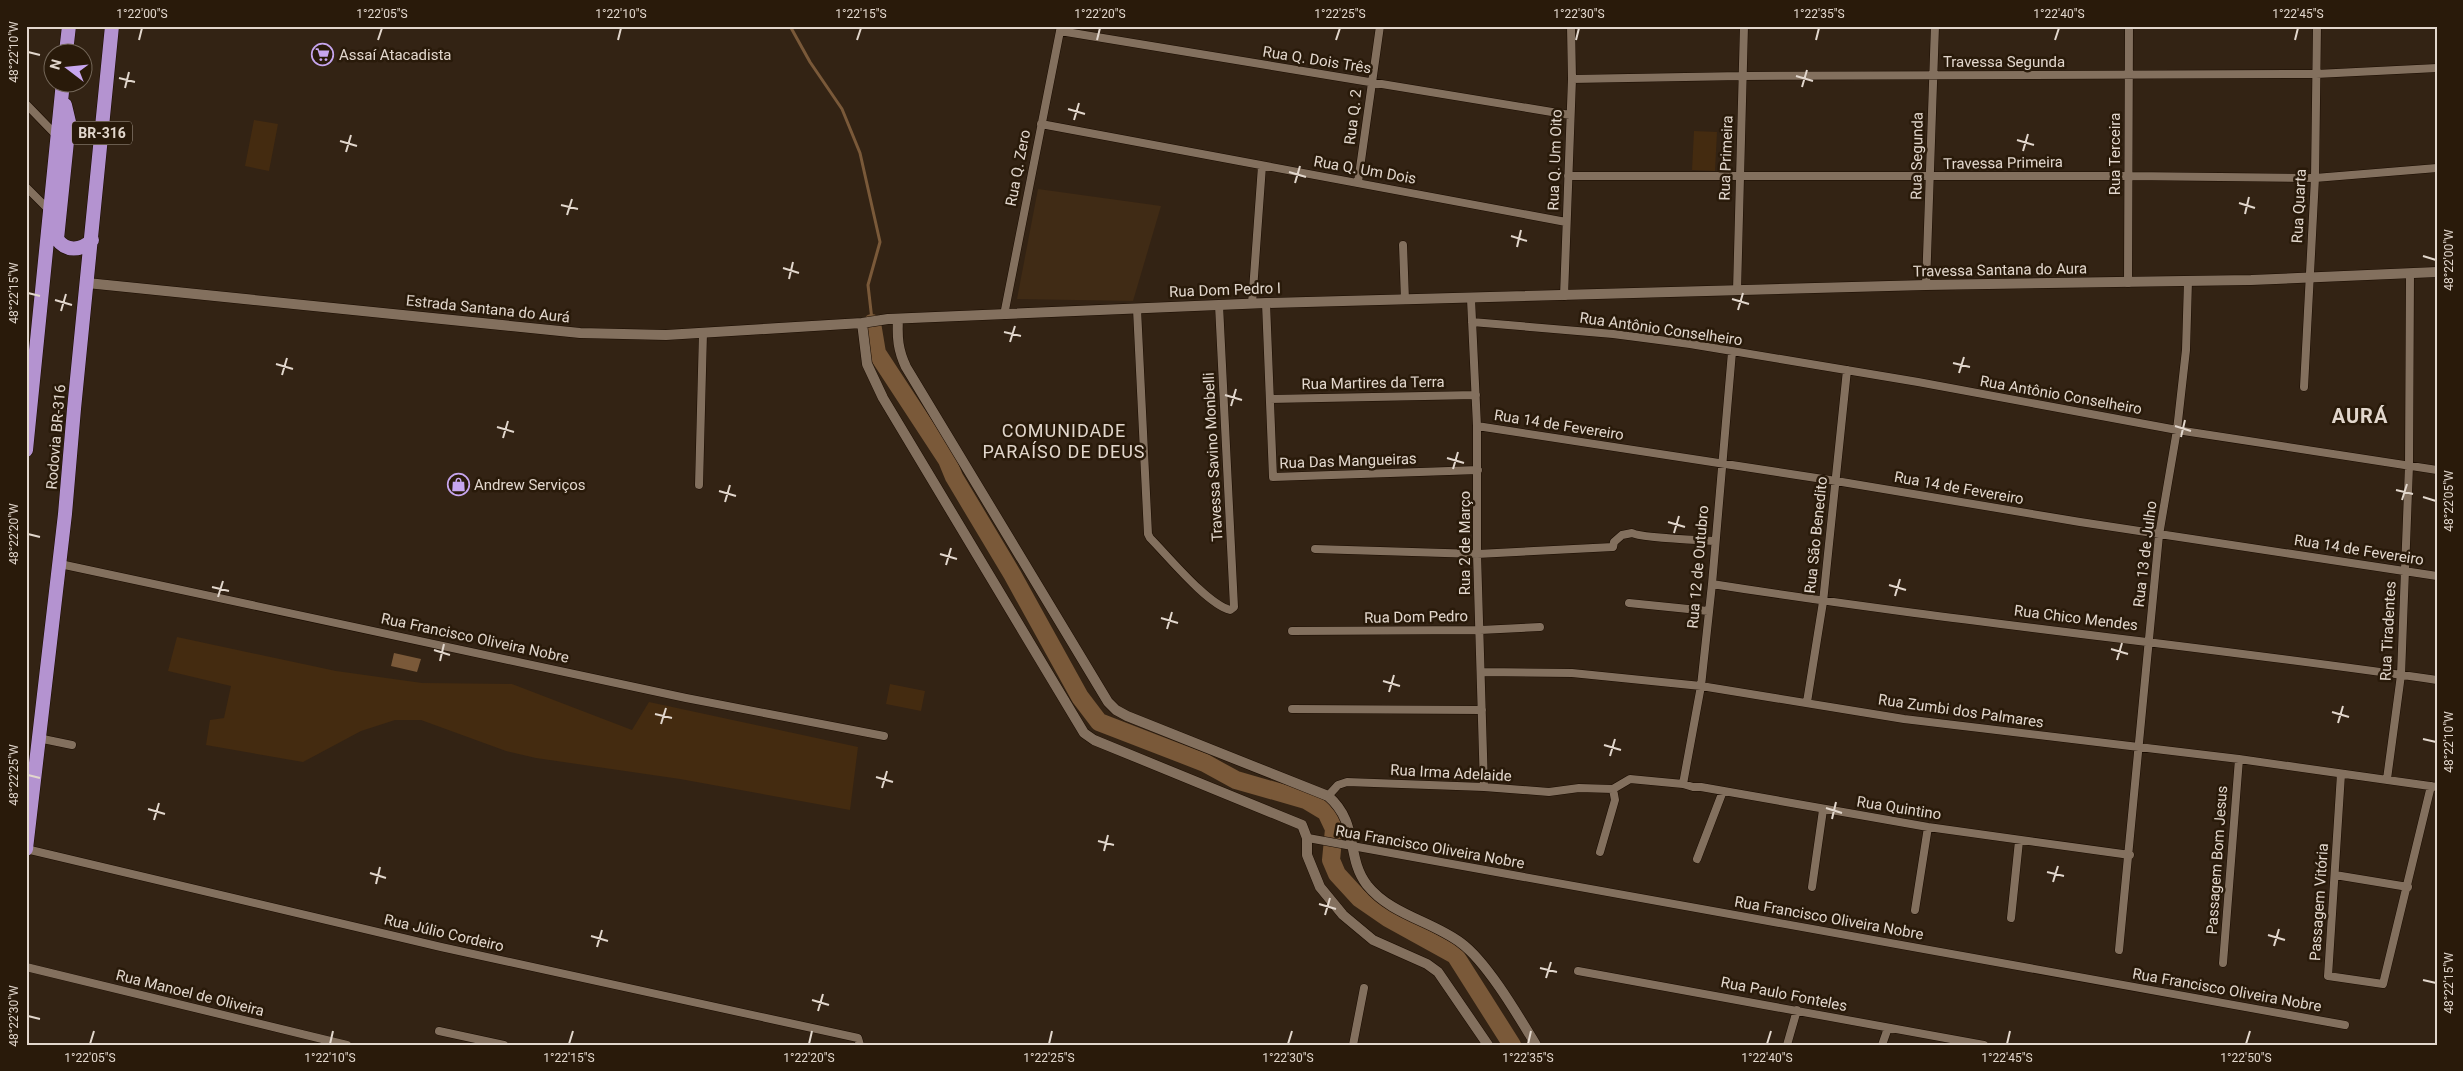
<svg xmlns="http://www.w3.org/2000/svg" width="2463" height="1071" font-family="Roboto,sans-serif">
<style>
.built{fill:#402b15}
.green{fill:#442b10}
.water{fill:#7a5939}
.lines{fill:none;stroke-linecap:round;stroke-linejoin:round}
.stream{stroke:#7a5939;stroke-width:3}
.river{stroke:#7a5939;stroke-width:18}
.minor-casing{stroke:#1a0c01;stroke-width:9}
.tertiary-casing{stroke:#1a0c01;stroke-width:11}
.trunk-casing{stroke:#1a0c01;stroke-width:15}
.minor{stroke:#83705e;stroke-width:8}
.tertiary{stroke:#83705e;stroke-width:10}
.trunk{stroke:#b493d0;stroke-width:14}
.ticks{fill:none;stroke:#e2d7cd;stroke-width:2}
.labels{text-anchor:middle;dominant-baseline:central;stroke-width:5;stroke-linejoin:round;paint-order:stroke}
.shield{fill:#291a0a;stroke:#aa9e92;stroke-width:1}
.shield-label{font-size:14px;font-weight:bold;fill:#e2d7cd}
.poi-label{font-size:15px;fill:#e2d7cd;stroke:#291a0a;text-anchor:start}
.street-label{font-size:15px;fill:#e2d7cd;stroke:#291a0a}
.quarter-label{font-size:18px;letter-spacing:1px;fill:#e2d7cd;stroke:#291a0a}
.district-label{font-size:20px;font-weight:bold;letter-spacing:1px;fill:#e2d7cd;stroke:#291a0a}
.neatline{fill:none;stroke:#e2d7cd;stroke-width:2}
.ticks-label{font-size:12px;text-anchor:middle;fill:#e2d7cd}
</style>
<rect width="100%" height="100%" fill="#332314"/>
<path class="built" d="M1038,189L1161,206L1133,301L1017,299Z"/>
<path class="green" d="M254,120L278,124L269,171L245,166Z
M1694,131L1717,132L1715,171L1692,170Z
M177,637L336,671L422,683L512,684L632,730L649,702L858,747L850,810L680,779L536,758L506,751L421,720H395L361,731L303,762L206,745L210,720L224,718L231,686L168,671Z
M890,684L925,691L921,711L886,704Z"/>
<path class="water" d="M394,653L421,659L417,672L391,666Z"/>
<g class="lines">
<path class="stream" d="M790,26L810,62L842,109L860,153L880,242L868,285L872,320"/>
<path class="river" d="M872,323L877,353L947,460L954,477L1012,574L1080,697L1099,722L1205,763L1236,780L1306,800L1326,812L1334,829L1331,860L1337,874L1359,898L1388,918L1455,955L1512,1045"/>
<defs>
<path id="minor" d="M1060,31L1570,115
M1572,79L1742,76L2316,74L2437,68
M26,104L57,136
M1041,124L1566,222
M1568,176H2129L2315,178L2437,168
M1358,182L1380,26
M26,187L49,210
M1403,245L1405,300
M2128,283L2129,26
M1926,285L1935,26
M1737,291L1744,26
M1564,296L1572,79L1571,26
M1471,299L1477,426V554L1484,787
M1266,303L1273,477L1478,470
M1252,304L1262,166
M1137,309L1148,534L1150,538C1168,556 1207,604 1230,610L1234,607L1219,305
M1004,315L1061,26
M1472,322L1613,334L1690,344L1918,382L2177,430L2437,470
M2304,387L2315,178L2317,26
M1270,399L1476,395
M1477,426L1836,481L2080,522L2437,576
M699,485L703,333
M1315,549L1477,554L1613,547L1614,542L1622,535L1632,533C1641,538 1700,540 1714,541
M60,564L686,698L884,736
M1712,584C1953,622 2196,645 2437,680
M1629,603L1708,611
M1292,631L1480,630L1540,627
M1482,672L1572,673L1701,686L1904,719L2239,759L2437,787
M1807,702L1823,602L1847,370
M1292,709L1482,710
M38,738L72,745
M2341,774L2328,976L2383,984L2431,786
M2387,779L2401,675L2409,466L2410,273
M1683,784L1701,686L1712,584L1732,352
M1328,796L1338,785L1347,782L1484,787L1549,792L1579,788L1613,789L1630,779L1683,784L1693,787H1701L1928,827L2130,855
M1308,838L2345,1025
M26,849L441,947L858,1038L860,1045
M1600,852L1615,800L1613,789
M1697,859L1723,791
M2335,875L2408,887
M1812,887L1823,810
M1915,910L1928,827
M2011,918L2019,841
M2119,950L2159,535L2177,430L2186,350L2188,281
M2223,963L2239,759
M26,967L347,1045
M1578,971L1984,1045
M439,1031L504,1045
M1353,1045L1364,988
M1787,1045L1797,1010
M1882,1045L1888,1028"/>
<path id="tertiary" d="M87,283L580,333L666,335L862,323L888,319L1266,303L1926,285L2251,280L2437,272
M898,319C897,338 898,350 906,367L1108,702L1116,710L1127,716L1328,796C1360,824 1345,856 1367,885C1391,915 1432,921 1461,943C1487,962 1519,1017 1536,1045
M862,323L867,364L883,398L1084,733L1094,740L1302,825L1307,838V855L1320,887L1343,915L1373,940L1427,964L1438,972L1488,1045"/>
<path id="trunk" d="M66,52L69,26
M65,105L69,122L57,239C66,252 81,251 92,240
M26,450L63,82
M26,849L65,514L74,409L112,26"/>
</defs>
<use href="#minor" class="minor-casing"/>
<use href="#tertiary" class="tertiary-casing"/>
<use href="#trunk" class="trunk-casing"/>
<use href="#minor" class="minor"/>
<use href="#tertiary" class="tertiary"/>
<use href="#trunk" class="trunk"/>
</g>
<path class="ticks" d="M139,40L142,28M378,40L382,28M618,40L621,28M857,40L861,28M1097,40L1100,28M1336,40L1340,28M1576,40L1579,28M1816,40L1819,28M2055,40L2059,28M2295,40L2298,28M28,52L40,55M1796,76L1813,81M119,78L135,82M1802,87L1807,70M125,88L129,72M1068,109L1085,114M1074,120L1079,103M2017,140L2034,145M340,141L357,146M2023,151L2028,134M346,152L351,135M1289,172L1306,177M1295,183L1300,166M2239,203L2255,208M561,205L578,209M2245,214L2249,197M567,215L572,199M1511,236L1527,241M1517,247L1521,230M2423,256L2436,260M783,268L799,273M789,279L793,262M28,293L40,296M1732,299L1749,304M55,300L72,305M1738,310L1743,293M61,311L66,294M1004,332L1021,336M1010,342L1015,326M1953,363L1970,367M276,364L293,369M1959,373L1964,357M282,375L287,358M1225,395L1242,400M1231,406L1236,389M2175,426L2191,431M497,427L514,432M2181,437L2185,420M503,438L508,421M1447,458L1464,463M1453,469L1458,452M2396,490L2413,494M719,491L736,496M2423,497L2436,501M2402,500L2407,484M725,502L730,485M1668,522L1685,527M1674,533L1679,516M28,534L40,537M940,554L957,559M946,565L951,548M1889,585L1906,590M212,587L229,591M1895,596L1900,579M218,597L223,581M1161,618L1178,623M1167,629L1172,612M2111,649L2128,654M434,650L450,655M2117,660L2122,643M440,661L444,644M1383,681L1400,686M1389,692L1394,675M2332,712L2349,717M655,714L672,718M2338,723L2343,706M661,724L666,708M2423,739L2436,742M1604,745L1621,750M1610,756L1615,739M28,775L40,778M876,777L893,782M882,788L887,771M1826,808L1842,813M148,809L165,814M1832,819L1836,802M154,820L159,803M1098,841L1114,845M1104,851L1108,835M2047,872L2064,876M370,873L386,878M2053,882L2058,866M376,884L380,867M1319,904L1336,909M1325,915L1330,898M2268,935L2285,940M591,936L608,941M2274,946L2279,929M597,947L602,930M1540,968L1557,972M1546,978L1551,962M2423,980L2436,983M812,1000L829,1005M818,1011L823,994M28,1016L40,1019M90,1044L94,1031M330,1044L333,1031M569,1044L573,1031M809,1044L812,1031M1049,1044L1052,1031M1288,1044L1292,1031M1528,1044L1531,1031M1767,1044L1771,1031M2007,1044L2010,1031M2246,1044L2250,1031"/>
<defs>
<symbol id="supermarket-ring" viewBox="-11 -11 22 22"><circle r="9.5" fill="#291a0a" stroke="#c7a6ef" stroke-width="1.5"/><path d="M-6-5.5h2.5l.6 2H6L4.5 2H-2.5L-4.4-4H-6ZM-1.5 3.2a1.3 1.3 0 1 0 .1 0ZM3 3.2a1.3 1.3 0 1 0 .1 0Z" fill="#c7a6ef"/></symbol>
<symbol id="shop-ring" viewBox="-11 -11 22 22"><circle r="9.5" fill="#291a0a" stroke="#c7a6ef" stroke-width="1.5"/><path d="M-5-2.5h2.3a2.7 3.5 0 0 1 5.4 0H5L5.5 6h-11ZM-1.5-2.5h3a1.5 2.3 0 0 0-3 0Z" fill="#c7a6ef"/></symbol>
</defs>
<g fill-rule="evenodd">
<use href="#supermarket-ring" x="310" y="42" width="25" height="25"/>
<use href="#shop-ring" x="446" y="472" width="25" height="25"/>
</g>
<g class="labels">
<rect class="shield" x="72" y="121.5" width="60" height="23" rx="4"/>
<g class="shield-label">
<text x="102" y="133">BR-316</text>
</g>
<g class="poi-label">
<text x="339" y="55">Assaí Atacadista</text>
<text x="474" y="485">Andrew Serviços</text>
</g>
<g class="street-label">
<text transform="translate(1317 60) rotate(9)">Rua Q. Dois Três</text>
<text x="2004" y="62">Travessa Segunda</text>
<text transform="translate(1353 117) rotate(-83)">Rua Q. 2</text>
<text transform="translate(2115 154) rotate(-90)">Rua Terceira</text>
<text transform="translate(1917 156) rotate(-89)">Rua Segunda</text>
<text transform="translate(1726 158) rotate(-88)">Rua Primeira</text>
<text transform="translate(1555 160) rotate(-88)">Rua Q. Um Oito</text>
<text transform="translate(2003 163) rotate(-1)">Travessa Primeira</text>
<text transform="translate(1018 168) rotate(-79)">Rua Q. Zero</text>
<text transform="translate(1365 170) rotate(10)">Rua Q. Um Dois</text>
<text transform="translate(2299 206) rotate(-87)">Rua Quarta</text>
<text transform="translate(2000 270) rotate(-1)">Travessa Santana do Aura</text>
<text transform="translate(1225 290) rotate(-2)">Rua Dom Pedro I</text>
<text transform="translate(488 309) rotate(6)">Estrada Santana do Aurá</text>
<text transform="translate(1661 329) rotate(8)">Rua Antônio Conselheiro</text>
<text transform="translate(1373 383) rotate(-1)">Rua Martires da Terra</text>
<text transform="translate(2061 395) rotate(10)">Rua Antônio Conselheiro</text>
<text transform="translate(1559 425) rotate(9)">Rua 14 de Fevereiro</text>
<text transform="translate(56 437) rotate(-85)">Rodovia BR-316</text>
<text transform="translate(1213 457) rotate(-93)">Travessa Savino Monbelli</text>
<text transform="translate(1348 461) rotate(-2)">Rua Das Mangueiras</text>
<text transform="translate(1959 488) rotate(10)">Rua 14 de Fevereiro</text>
<text transform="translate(1816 535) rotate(-84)">Rua São Benedito</text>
<text transform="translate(1465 543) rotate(-90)">Rua 2 de Março</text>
<text transform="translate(2359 550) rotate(9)">Rua 14 de Fevereiro</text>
<text transform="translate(2145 554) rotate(-83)">Rua 13 de Julho</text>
<text transform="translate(1698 567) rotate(-85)">Rua 12 de Outubro</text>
<text transform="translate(1416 617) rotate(-1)">Rua Dom Pedro</text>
<text transform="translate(2076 618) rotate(7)">Rua Chico Mendes</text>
<text transform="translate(2388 631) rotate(-87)">Rua Tiradentes</text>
<text transform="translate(475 638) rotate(12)">Rua Francisco Oliveira Nobre</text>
<text transform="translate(1961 711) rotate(8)">Rua Zumbi dos Palmares</text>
<text transform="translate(1451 773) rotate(3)">Rua Irma Adelaide</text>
<text transform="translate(1899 808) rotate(9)">Rua Quintino</text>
<text transform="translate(1430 847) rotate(10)">Rua Francisco Oliveira Nobre</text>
<text transform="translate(2217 860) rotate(-86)">Passagem Bom Jesus</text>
<text transform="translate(2319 902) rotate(-86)">Passagem Vitória</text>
<text transform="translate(1829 918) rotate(10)">Rua Francisco Oliveira Nobre</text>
<text transform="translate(444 933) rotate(13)">Rua Júlio Cordeiro</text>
<text transform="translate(2227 990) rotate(10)">Rua Francisco Oliveira Nobre</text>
<text transform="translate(190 993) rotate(14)">Rua Manoel de Oliveira</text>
<text transform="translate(1784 994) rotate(11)">Rua Paulo Fonteles</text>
</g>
<g class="quarter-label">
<text x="1064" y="430">COMUNIDADE<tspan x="1064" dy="21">PARAÍSO DE DEUS</tspan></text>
</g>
<g class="district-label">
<text x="2360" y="416">AURÁ</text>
</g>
</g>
<rect width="2463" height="1071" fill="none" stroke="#291a0a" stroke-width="55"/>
<g transform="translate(68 68) rotate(286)"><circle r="24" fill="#291a0a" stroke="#736658"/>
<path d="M0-4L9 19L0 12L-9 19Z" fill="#c7a6ef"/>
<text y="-8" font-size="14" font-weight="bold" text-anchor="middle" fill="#e2d7cd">N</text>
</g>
<rect x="28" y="28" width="2408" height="1016" class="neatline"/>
<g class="ticks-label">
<text x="142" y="18">1°22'00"S</text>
<text x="382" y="18">1°22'05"S</text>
<text x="621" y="18">1°22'10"S</text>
<text x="861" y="18">1°22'15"S</text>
<text x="1100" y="18">1°22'20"S</text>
<text x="1340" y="18">1°22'25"S</text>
<text x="1579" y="18">1°22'30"S</text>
<text x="1819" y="18">1°22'35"S</text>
<text x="2059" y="18">1°22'40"S</text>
<text x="2298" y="18">1°22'45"S</text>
<text transform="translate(14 52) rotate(-90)" y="4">48°22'10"W</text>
<text transform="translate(2449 260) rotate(-90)" y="4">48°22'00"W</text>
<text transform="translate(14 293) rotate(-90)" y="4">48°22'15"W</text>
<text transform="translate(2449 501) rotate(-90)" y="4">48°22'05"W</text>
<text transform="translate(14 534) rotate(-90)" y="4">48°22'20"W</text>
<text transform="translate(2449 742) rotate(-90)" y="4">48°22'10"W</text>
<text transform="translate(14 775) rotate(-90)" y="4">48°22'25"W</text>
<text transform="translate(2449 983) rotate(-90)" y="4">48°22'15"W</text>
<text transform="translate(14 1016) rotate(-90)" y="4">48°22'30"W</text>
<text x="90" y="1062">1°22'05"S</text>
<text x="330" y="1062">1°22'10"S</text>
<text x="569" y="1062">1°22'15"S</text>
<text x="809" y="1062">1°22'20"S</text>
<text x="1049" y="1062">1°22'25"S</text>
<text x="1288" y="1062">1°22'30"S</text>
<text x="1528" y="1062">1°22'35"S</text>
<text x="1767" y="1062">1°22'40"S</text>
<text x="2007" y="1062">1°22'45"S</text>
<text x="2246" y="1062">1°22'50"S</text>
</g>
</svg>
